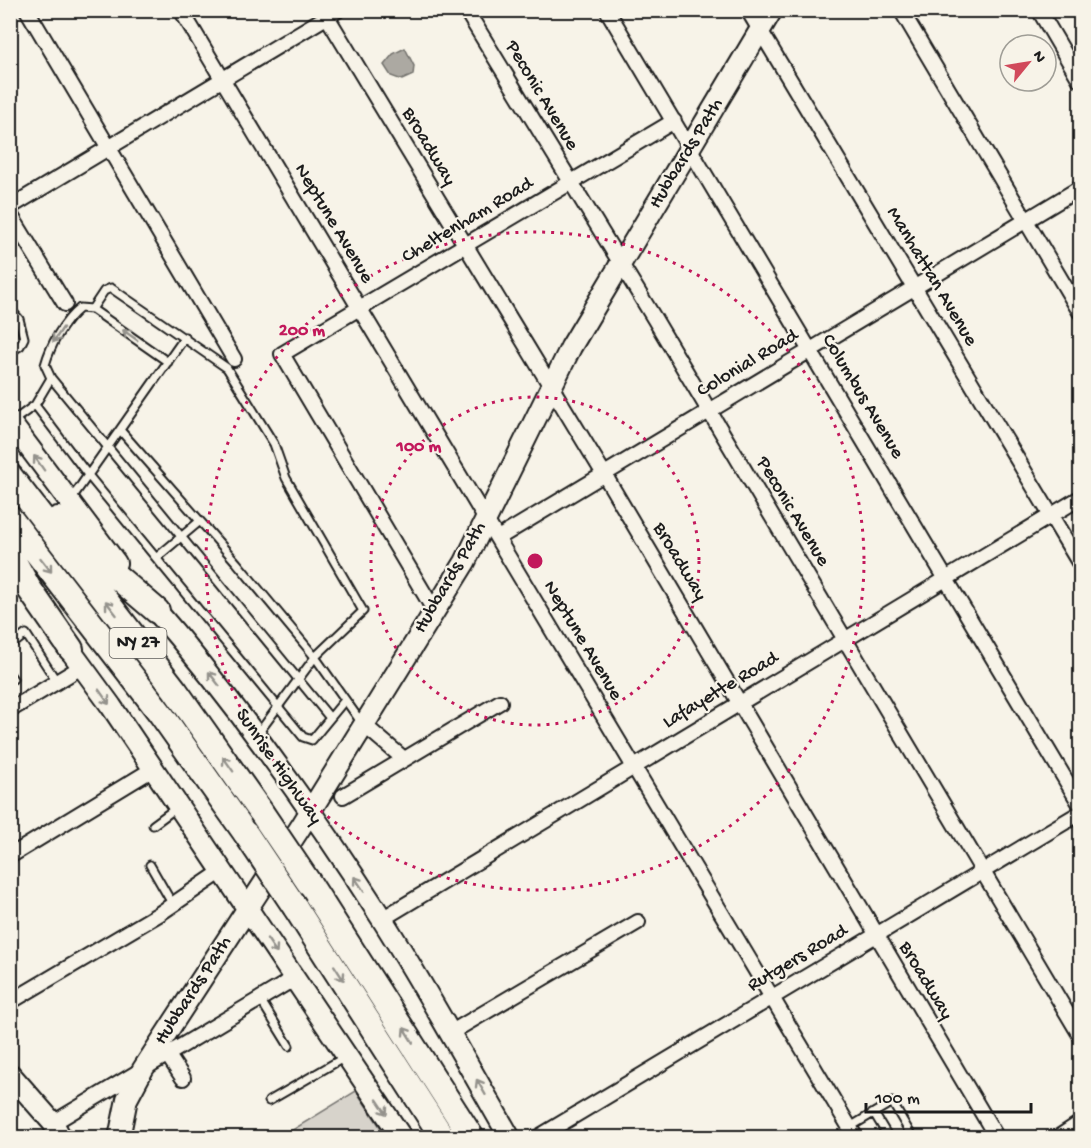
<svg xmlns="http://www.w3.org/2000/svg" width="1091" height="1148" font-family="'Gochi Hand',sans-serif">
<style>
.green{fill:#d7d3cb;stroke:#7a7874;stroke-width:1.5}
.water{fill:#aca9a2;stroke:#72716c;stroke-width:1.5}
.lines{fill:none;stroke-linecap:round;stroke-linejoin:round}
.lane-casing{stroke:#1c1c1c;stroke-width:11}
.street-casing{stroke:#1c1c1c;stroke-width:18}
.secondary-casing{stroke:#1c1c1c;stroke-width:24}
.highway-casing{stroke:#1c1c1c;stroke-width:28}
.lane{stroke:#f7f3e8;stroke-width:7}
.street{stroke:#f7f3e8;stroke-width:14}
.secondary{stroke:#f7f3e8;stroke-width:20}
.highway{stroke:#f7f3e8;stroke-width:24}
.highway-bridge-casing{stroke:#1c1c1c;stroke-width:28;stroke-linecap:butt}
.highway-bridge{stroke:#f7f3e8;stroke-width:24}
.oneway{stroke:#94928c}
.ring{fill:none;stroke:#c2185b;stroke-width:3;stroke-dasharray:3 6}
.labels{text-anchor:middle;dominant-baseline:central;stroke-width:4.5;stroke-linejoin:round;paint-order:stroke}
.shield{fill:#f7f3e8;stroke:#5e5c59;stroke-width:1.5}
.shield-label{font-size:18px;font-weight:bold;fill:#1c1c1c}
.street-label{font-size:20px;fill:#1c1c1c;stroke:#f7f3e8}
.centre{fill:#c2185b;stroke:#f7f3e8;stroke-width:3}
.ring-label{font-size:18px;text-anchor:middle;font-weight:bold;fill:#c2185b;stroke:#f7f3e8;stroke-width:4.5;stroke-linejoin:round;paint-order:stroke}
</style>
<rect width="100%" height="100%" fill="#f7f3e8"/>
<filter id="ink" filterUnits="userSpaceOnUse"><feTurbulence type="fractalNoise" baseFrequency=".0167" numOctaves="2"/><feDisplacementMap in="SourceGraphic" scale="12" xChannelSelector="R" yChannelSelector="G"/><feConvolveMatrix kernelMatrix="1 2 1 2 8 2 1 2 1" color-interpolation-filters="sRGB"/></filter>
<g filter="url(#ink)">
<path class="green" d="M356,1091L387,1137H281Z"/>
<path class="water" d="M405,48L414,66L413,75L402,80L391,76L384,65L393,54Z"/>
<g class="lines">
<defs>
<path id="lane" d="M10,309L19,319L24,338L20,346L10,352
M92,309L104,291L111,288L227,368L274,444L286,478L363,611L315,657L257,735
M168,362L92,309L80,308C63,322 51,344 45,365L51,378L330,718
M51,378L35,405L88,475L303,737L312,740L345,700
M13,421L35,405
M120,430L237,563L315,657L361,722
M72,498L185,337
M156,558L200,521
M10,631L17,641L26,634L57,682
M10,675L13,679
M153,825L176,808
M150,865L173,905
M260,999L289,1046
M269,1101L345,1057
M874,1113L889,1138
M850,1127L892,1102L913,1138"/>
<path id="street" d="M27,10L234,359
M181,10L856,1138
M323,10L604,474L997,1138
M466,10L654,318L1080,1035
M607,10L1080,804
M748,10L1080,564
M901,10L1080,312
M1039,10L1080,80
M10,207L338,10
M10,214L65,304
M498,538L1080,188
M434,610L282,354L674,121
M10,710L83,666
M363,724L404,759
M343,796L500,702
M10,856L153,769
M382,919L1080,498
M10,1002L159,914L222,871
M450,1033L638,922
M167,1054L183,1078
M53,1123L295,978
M537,1138L1080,813
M1057,1138L1080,1123"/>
<path id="secondary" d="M10,422L116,563
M148,601C235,701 311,808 382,919C427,990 468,1065 510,1138
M62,639L111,706L402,1138
M10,1074L53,1123L61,1138
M119,1138L127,1099L143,1069L300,828L465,562L571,347L772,10"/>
<path id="highway" d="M10,476L175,690L261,812
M10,518L161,714L246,834
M58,519L116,576L157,611
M10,554L28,587L71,649
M309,883L472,1138
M295,907L443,1138"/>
</defs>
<use href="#lane" class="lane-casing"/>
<use href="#street" class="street-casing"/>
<use href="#secondary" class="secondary-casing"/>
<use href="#highway" class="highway-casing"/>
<use href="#lane" class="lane"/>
<use href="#street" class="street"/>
<use href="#secondary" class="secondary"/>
<use href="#highway" class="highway"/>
<defs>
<path id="highway-bridge" d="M261,812L309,883
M246,834L295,907"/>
</defs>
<use href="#highway-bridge" class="highway-bridge-casing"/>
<use href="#highway-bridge" class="highway-bridge"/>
</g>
<defs><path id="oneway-shaft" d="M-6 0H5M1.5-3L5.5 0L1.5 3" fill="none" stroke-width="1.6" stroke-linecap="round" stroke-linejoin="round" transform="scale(1.5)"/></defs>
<g class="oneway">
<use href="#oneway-shaft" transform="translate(58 335) rotate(124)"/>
<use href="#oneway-shaft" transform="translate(130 335) rotate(-145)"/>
<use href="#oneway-shaft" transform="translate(39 463) rotate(-125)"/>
<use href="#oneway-shaft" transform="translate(46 565) rotate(52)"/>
<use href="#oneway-shaft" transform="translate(111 608) rotate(-128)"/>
<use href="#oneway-shaft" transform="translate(214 679) rotate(-128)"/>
<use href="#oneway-shaft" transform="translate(104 697) rotate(55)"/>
<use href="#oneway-shaft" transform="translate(228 764) rotate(-125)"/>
<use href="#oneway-shaft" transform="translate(359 884) rotate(-124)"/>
<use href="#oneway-shaft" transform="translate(272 946) rotate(56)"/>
<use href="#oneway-shaft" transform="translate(339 973) rotate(57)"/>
<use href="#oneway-shaft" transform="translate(408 1035) rotate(-122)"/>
<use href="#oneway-shaft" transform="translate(481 1087) rotate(-120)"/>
<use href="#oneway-shaft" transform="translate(382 1107) rotate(56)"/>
</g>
</g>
<g class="ring">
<circle cx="535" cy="561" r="164"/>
<circle cx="535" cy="561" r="329"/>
</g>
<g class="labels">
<rect class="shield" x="109.5" y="628" width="57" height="30" rx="4.5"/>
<g class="shield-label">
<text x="138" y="643">NY 27</text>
</g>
<g class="street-label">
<text transform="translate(541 96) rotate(59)">Peconic Avenue</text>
<text transform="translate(428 147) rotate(59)">Broadway</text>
<text transform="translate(687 154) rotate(-59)">Hubbards Path</text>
<text transform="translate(468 221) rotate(-31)">Cheltenham Road</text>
<text transform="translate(333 224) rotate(59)">Neptune Avenue</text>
<text transform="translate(931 277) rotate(59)">Manhattan Avenue</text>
<text transform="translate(748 364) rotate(-31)">Colonial Road</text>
<text transform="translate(862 397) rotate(59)">Columbus Avenue</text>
<text transform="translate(792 512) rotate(59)">Peconic Avenue</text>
<text transform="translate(679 562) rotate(59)">Broadway</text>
<text transform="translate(451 578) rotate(-60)">Hubbards Path</text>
<text transform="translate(582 641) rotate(59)">Neptune Avenue</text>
<text transform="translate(721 691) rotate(-31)">Lafayette Road</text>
<text transform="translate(278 767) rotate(55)">Sunrise Highway</text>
<text transform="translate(798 959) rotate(-31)">Rutgers Road</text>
<text transform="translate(925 981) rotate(59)">Broadway</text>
<text transform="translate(194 991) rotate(-57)">Hubbards Path</text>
</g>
</g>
<circle cx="535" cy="561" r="9" class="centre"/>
<g class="ring-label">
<text x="302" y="335">200 m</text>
<text x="419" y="451">100 m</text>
</g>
<rect width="1091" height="1148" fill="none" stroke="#f7f3e8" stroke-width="36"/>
<rect x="18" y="18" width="1055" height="1112" fill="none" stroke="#1c1c1c" stroke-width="2" filter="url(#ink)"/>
<g transform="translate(1028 63) rotate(60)"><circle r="28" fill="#f7f3e8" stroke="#9f9d96" stroke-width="1.5"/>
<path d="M0-4.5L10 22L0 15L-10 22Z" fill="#d1495b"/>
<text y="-9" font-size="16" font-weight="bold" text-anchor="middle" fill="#1c1c1c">N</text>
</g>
<path d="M866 1103v9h165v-9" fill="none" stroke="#1c1c1c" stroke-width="3"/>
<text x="875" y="1103" font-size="18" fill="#1c1c1c" stroke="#f7f3e8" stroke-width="4.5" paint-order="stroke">100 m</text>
</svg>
